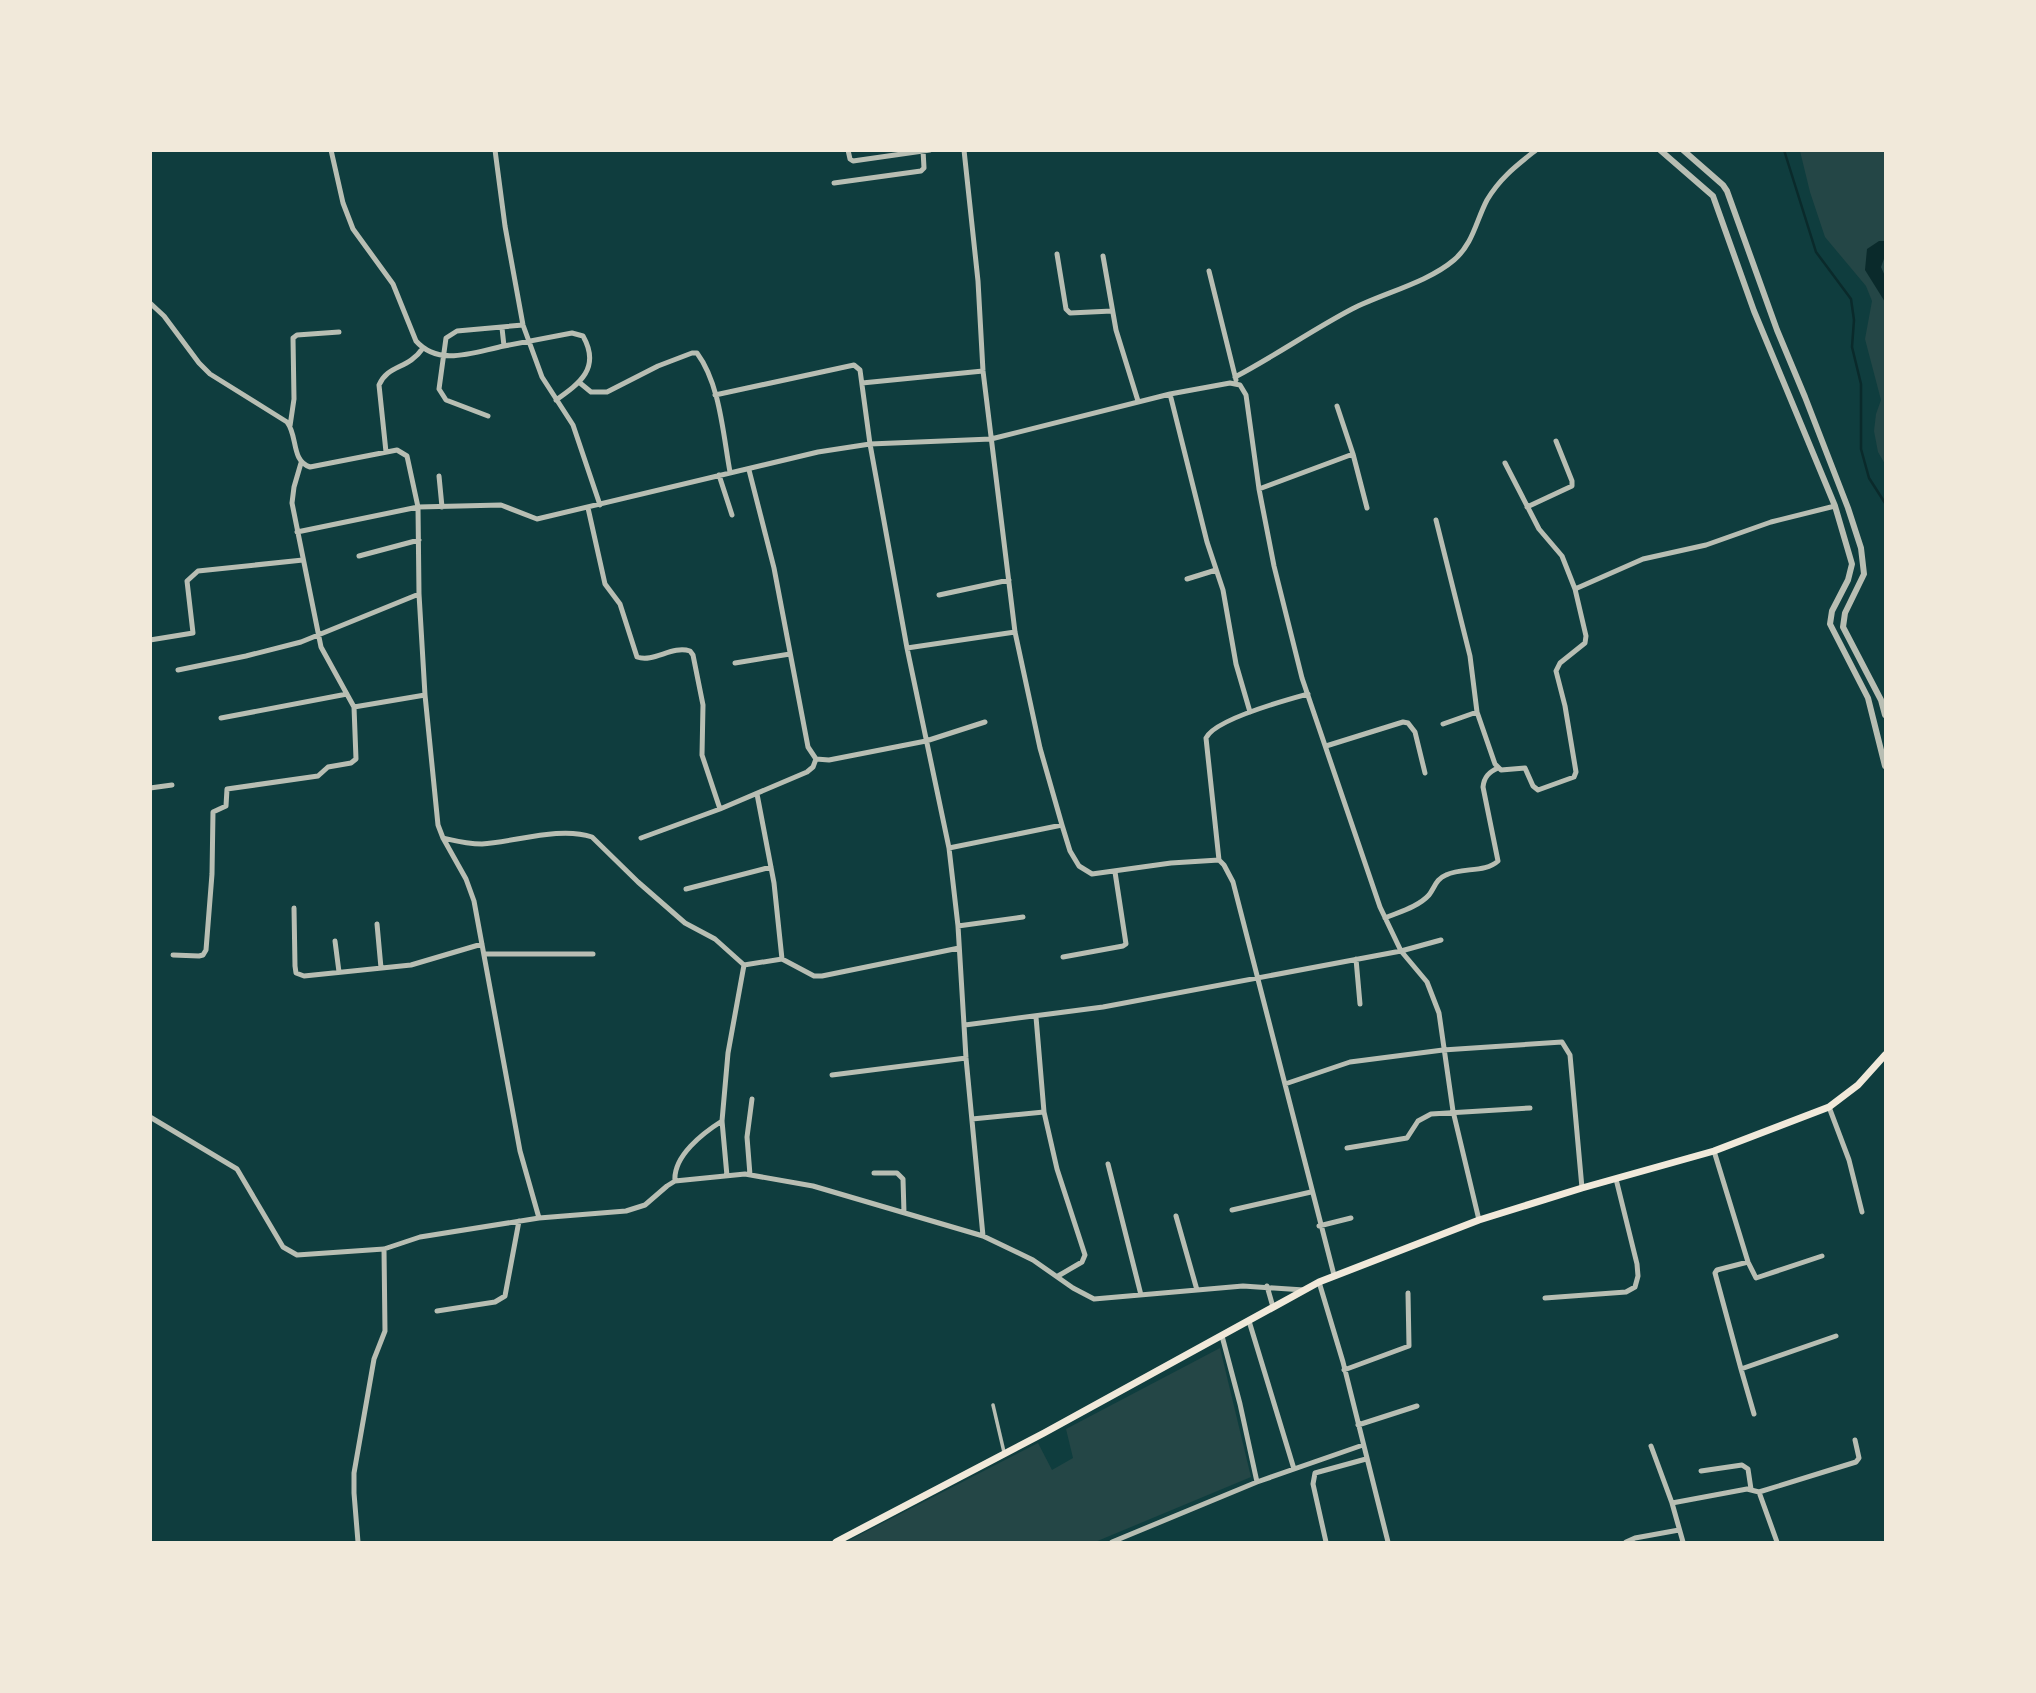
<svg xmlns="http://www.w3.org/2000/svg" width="2036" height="1693" font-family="'PT Sans Narrow',sans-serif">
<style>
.green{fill:#244646}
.water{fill:#0a2a2b}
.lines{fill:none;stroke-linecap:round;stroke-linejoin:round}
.stream{stroke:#0a2a2b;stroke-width:2.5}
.pedestrian{stroke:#b8beb3;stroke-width:3.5}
.minor{stroke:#b8beb3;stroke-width:5}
.tertiary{stroke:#b8beb3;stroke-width:6}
.secondary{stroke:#f1e9da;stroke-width:7}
</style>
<rect width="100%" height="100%" fill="#0f3d3e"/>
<path class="green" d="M1800,151H1885V464L1878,452L1874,431L1876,414L1881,400L1865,339L1872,301L1866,286L1825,237L1810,192Z
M1220,1348L1251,1477L1095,1542H846L1038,1443L1052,1470L1073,1458L1066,1429Z"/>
<path class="water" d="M1879,241H1885V256L1881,267L1885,276V302L1865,270L1867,249Z"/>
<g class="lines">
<path class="stream" d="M1784,150L1816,252L1851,299L1854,320L1852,347L1861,384V449L1869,478L1885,503"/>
<path class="pedestrian" d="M993,1405L1004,1452"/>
<path class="minor" d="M331,150L343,203L353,229L393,284L416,341C439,367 474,352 504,346L502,328
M495,150L505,226L523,325L542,377L573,425L600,505
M848,150L850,159L853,161L930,150
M964,150L978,281L983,371L1015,632L1040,748L1062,825L1070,851L1079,866L1092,874L1171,863L1219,860
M834,183L921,171L924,168L923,150
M1057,254L1066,309L1070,313L1112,311
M1103,256L1116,330L1138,401
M1209,271L1236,380
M150,303L164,316L199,363L210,374L287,422C298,436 291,461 310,467L397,450L407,456L418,507L501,505L537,519L818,452L870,444L991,439L1170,394L1230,383L1240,385L1246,395L1259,489L1274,566L1302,678L1380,907L1401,951L1427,982L1439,1013L1453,1111L1479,1220
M504,346L572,333L583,336C601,368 580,383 556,400
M1235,377C1275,356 1312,330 1352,309C1383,293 1427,283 1454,260C1473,244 1476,221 1487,200C1500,178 1516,166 1536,150
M580,383L591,392H607L658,366L692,353H697C720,384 723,434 730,472
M862,383L983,371
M1170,394L1207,542L1223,590L1236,664L1250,712
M715,395L854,365L860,370L870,444L907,648L949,848L958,926L966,1058L983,1236
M1337,406L1353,454
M488,416L446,400L439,389L446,338L457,331L523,325
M290,426L294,399L293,338L297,335L339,332
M386,452L379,385C388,364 408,370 423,348
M1505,463L1539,529L1562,556L1575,589
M749,470L774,568L808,747L816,759L829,760L926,741L985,722
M719,475L732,515
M439,476L442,507
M1259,489L1353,454L1367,508
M1527,507L1572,486V481L1556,441
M588,508L605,584L620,604L637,657C654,663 672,645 690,651L693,655L703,705L702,755L720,809
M1436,520L1470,656L1477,712L1495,764L1501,770L1525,768L1533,786L1538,790L1574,777L1576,772L1565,706L1556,671L1560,663L1585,643L1586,636L1575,589L1643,559L1706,545L1771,522L1835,506
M297,532L418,507L419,594L425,695L438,825L443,838L466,879L474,901L520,1151L539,1218
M359,556L419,540
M1187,579L1216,570
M939,595L1009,580
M150,640L193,633L187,581L198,571L303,560
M907,648L1015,632
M735,663L790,654
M178,670L246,656L301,642L419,594
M1308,694C1286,700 1215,719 1206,738L1219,860L1224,865L1233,882L1334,1275
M354,707L425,695
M221,718L347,694
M1443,724L1477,712
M1326,746L1403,722L1408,723L1415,732L1425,773
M150,788L172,785
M757,794L774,883L782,959
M443,838C456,841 468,844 482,844C515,842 560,826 592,837L638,882L685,923L715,939L744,965L782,959L814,976H822L959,948
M641,838L720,809L807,772L813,767L816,759
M949,848L1062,825
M686,889L771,867
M294,908L295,966L296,973L304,976L411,965L482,944
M1385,918C1399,912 1418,907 1429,895C1435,887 1436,879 1446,875C1462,867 1485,873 1498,861L1483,787C1484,777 1489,772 1498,768
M377,924L381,968
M958,926L1023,917
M335,941L339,972
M484,954H593
M173,955L199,956L203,955L206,950L212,874L213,812L226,806L227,789L318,776L328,767L351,763L356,759L354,707L321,647L292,503L294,487L301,463
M1063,957L1123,946L1126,944L1115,872
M1356,959L1360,1004
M1036,1017L1044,1112L1057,1169L1085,1255L1082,1262L1058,1276
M965,1025L1103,1007L1401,951L1441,940
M832,1075L966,1058
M1285,1084L1350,1062L1443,1050L1562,1042L1570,1055L1582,1188
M1829,1107L1849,1160L1862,1212
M150,1117L237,1169L283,1247L297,1255L384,1249L420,1237L539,1218L626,1211L645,1205L667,1186L675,1181L745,1174L813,1186L983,1236L1033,1260L1073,1288L1094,1299L1243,1286L1304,1290
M972,1119L1044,1112
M1347,1148L1407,1138L1418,1121L1431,1114L1530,1108
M1714,1151L1748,1262L1756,1278L1822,1256
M1108,1164L1141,1295
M874,1173H897L903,1179L904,1213
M750,1175L747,1137L752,1099
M727,1176L722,1121L728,1053L744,965
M675,1181C673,1156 703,1133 722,1121
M1232,1210L1311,1192
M1176,1216L1197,1290
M1319,1226L1351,1218
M1748,1262L1717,1270L1715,1273L1741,1369L1836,1336
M1319,1282L1343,1362L1388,1542
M1267,1286L1273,1307
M1545,1298L1626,1292L1635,1287L1638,1276L1637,1264L1616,1179
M437,1311L495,1302L505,1296L519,1221
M1249,1321L1294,1469
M1741,1369L1754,1414
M1344,1370L1409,1346L1408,1293
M1358,1425L1417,1406
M1651,1446L1672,1503L1747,1489L1759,1492
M1701,1471L1742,1465L1748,1469L1751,1489
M1257,1482L1363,1445
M1672,1503L1683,1542
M358,1542L354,1493V1473L374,1359L385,1331L384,1249
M1112,1542L1257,1482L1240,1404L1222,1336
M1326,1542L1313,1484L1315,1473L1366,1459
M1626,1542L1635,1538L1679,1530
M1777,1542L1759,1492L1856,1462L1859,1458L1855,1440"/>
<path class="tertiary" d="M1660,150L1713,196L1754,311L1835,506L1852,564L1848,580L1832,611L1830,624L1868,698L1885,766
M1683,150L1723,185L1727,191L1777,330L1805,397L1848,508L1861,548L1864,574L1845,613L1843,627L1881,700L1885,715"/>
<path class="secondary" d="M836,1542L1044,1433L1319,1282L1479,1220L1582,1188L1714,1151L1829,1107L1858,1085L1885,1055"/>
</g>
<rect width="2036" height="1693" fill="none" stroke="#f1e9da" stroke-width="304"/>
</svg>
